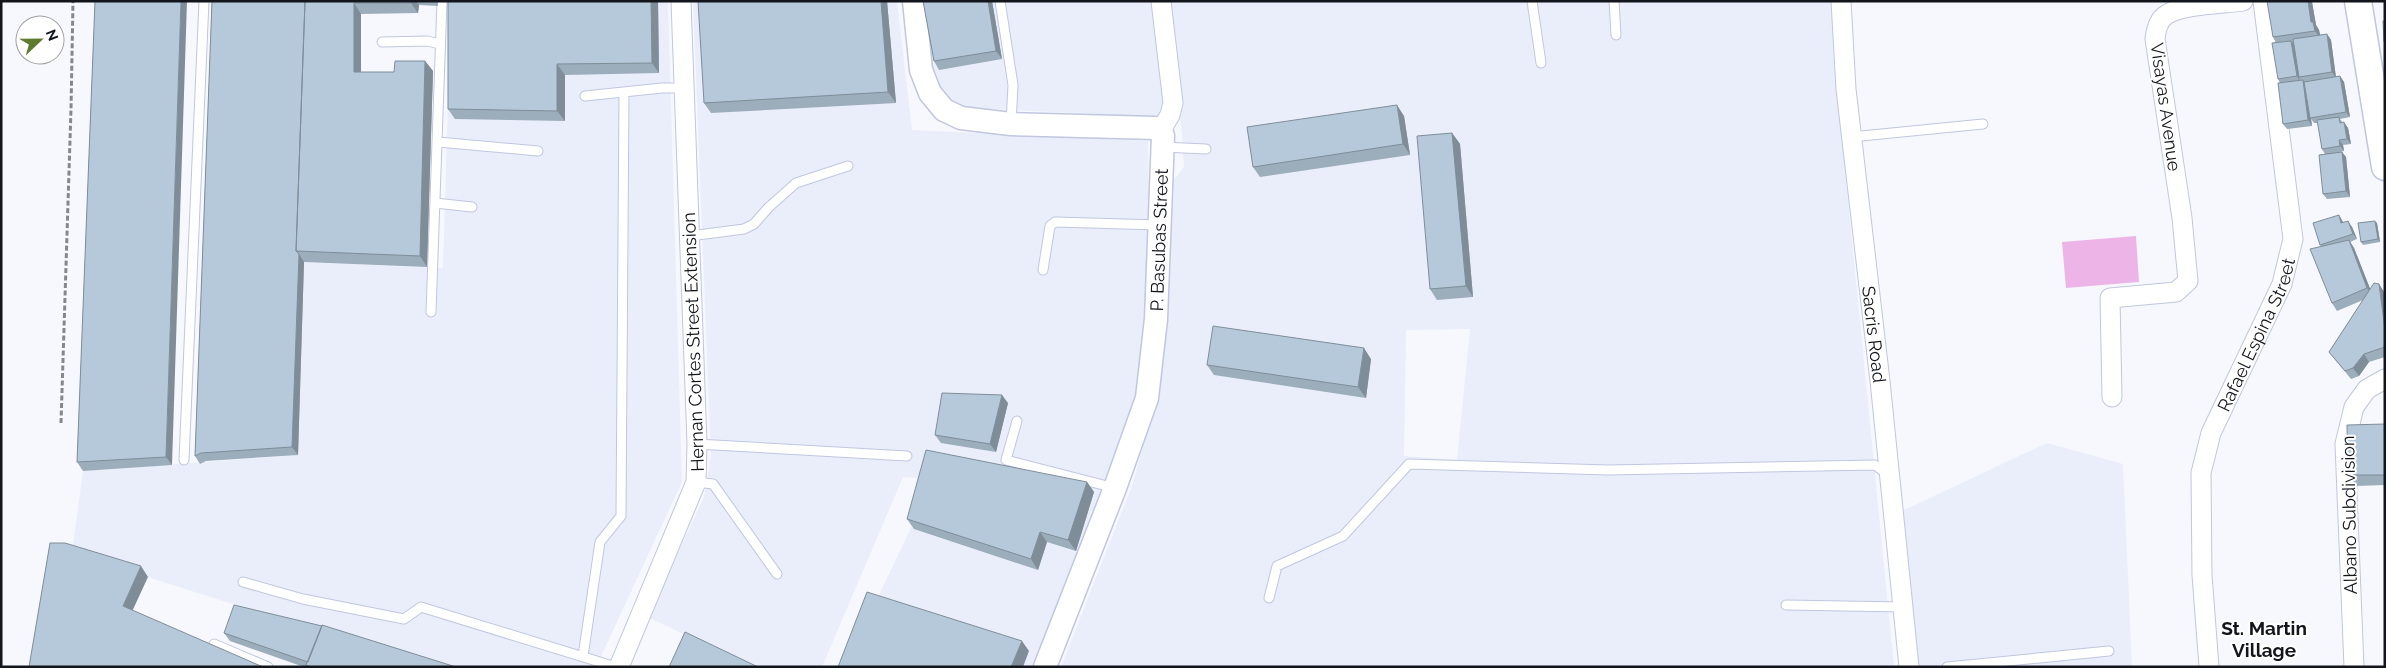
<svg xmlns="http://www.w3.org/2000/svg" width="2386" height="668" font-family="Raleway,sans-serif">
<style>
.built{fill:#eaeefb;fill-rule:evenodd}
.grass{fill:#edb5e7}
.lines{fill:none;stroke-linecap:round;stroke-linejoin:round}
.service-casing{stroke:#c0c7de;stroke-width:11}
.minor-casing{stroke:#c0c7de;stroke-width:21}
.tertiary-casing{stroke:#c0c7de;stroke-width:25}
.secondary-casing{stroke:#c0c7de;stroke-width:29}
.path{stroke:#85878e;stroke-width:3;stroke-dasharray:5 2.5;stroke-linecap:butt}
.service{stroke:#fff;stroke-width:9}
.minor{stroke:#fff;stroke-width:19}
.tertiary{stroke:#fff;stroke-width:22}
.secondary{stroke:#fff;stroke-width:26}
.wall{fill:#9cadbb}
.shaded-wall{fill:#7f8d99}
.building{fill:#b5c9da;stroke:#7f8d99}
.labels{text-anchor:middle;dominant-baseline:central;stroke-width:4;stroke-linejoin:round;paint-order:stroke}
.street-label{font-size:18px;fill:#13151d;stroke:#fff}
.neighbourhood-label{font-size:19px;font-weight:bold;fill:#13151d;stroke:#fff}
</style>
<rect width="100%" height="100%" fill="#f6f8fd"/>
<path class="built" d="M451,1H668L682,482L596,667H430L72,553L83,471L298,455L304,262L443,268Z
M693,1H897L912,130L1148,141L1150,265L1146,330L1135,404L1033,667H852L876,601L910,530L927,479L903,477L822,667H751L648,617L704,497L711,456Z
M923,1H1157L1170,106L1160,117L965,108L944,98L934,75Z
M1164,1H1831L1837,88L1894,667H1061L1133,483L1158,390L1170,185L1184,167L1182,133ZM1470,329L1457,460L1404,456L1406,330Z
M2047,443L2123,464L2132,667H1917L1900,512Z"/>
<path class="grass" d="M2136,236L2139,282L2066,288L2062,242Z"/>
<g class="lines">
<defs>
<path id="service" d="M1000,1L1013,85L1011,124
M1532,1L1541,63
M1614,1L1616,35
M382,42L427,41L440,44
M585,96L662,88H684
M1851,137L1983,124
M438,142L538,151
M1162,147L1206,149
M435,203L472,207
M690,236L744,229L754,224L769,207L796,183L848,166
M1043,270L1050,226L1055,222L1159,225
M431,312L442,1
M1017,421L1006,460L1115,488
M697,444L907,456
M184,460L204,1
M696,482L713,484L777,574
M243,582L303,599L404,619L421,607L616,667
M1269,598L1277,566L1343,536L1409,464L1608,470L1875,465L1887,474
M1786,605L1903,607
M214,644L268,667
M583,656L600,542L621,516L624,93
M1947,667L2109,651"/>
<g id="minor">
<path id="s1" d="M1841,1L1846,89L1880,381L1909,667"/>
<path d="M1161,130L1170,115L1173,103L1161,1"/>
<path d="M2112,397L2110,298L2176,292L2188,281L2182,218L2155,39C2156,30 2158,20 2166,15C2182,4 2224,4 2243,1"/>
<path d="M619,667L696,482L697,444L681,1"/>
<path id="s2" d="M2209,667L2202,575L2201,473L2211,433L2282,284L2293,239L2263,1"/>
<path d="M2354,667L2345,444L2354,407L2367,389L2385,379"/>
</g>
<path id="tertiary" d="M914,1L921,70L930,93L944,110L961,118L1011,124L1155,128L1161,130L1163,136L1156,319L1147,398L1115,488L1045,667"/>
<path id="secondary" d="M2358,1L2385,167"/>
</defs>
<use href="#service" class="service-casing"/>
<use href="#minor" class="minor-casing"/>
<use href="#tertiary" class="tertiary-casing"/>
<use href="#secondary" class="secondary-casing"/>
<path class="path" d="M61,423L71,109L73,1"/>
<use href="#service" class="service"/>
<use href="#minor" class="minor"/>
<use href="#tertiary" class="tertiary"/>
<use href="#secondary" class="secondary"/>
</g>
<path class="wall" d="M95,1L172,465L83,471L77,462Z
M212,1H438V6L419,5L418,13L361,14V72H394L425,61L433,71L427,267L304,262L298,455L206,461L200,464L195,456Z
M658,1L659,73L565,75V121L455,119L448,109Z
M887,1L896,103L711,113L704,103Z
M923,1H992L1002,59L939,70L934,61Z
M2312,2L2316,25L2319,30L2320,35L2327,34L2331,40L2336,77L2340,76L2344,82L2350,117L2340,119L2343,123L2348,128L2351,144L2343,145L2344,151L2340,152H2342L2346,157L2350,197L2327,199L2323,194L2325,154L2322,149L2318,123H2314L2311,119L2312,126L2287,129L2283,124L2280,83L2278,79L2276,43L2273,37Z
M1404,116L1410,155L1260,177L1253,167Z
M1452,133L1460,144L1473,297L1437,300L1430,289Z
M2342,220L2343,223L2352,227L2357,239L2350,242L2354,248L2370,289L2379,284L2384,292L2385,294V357L2369,362L2359,376L2351,379L2329,352L2363,300L2337,311L2332,303L2321,246L2320,245Z
M2377,223L2380,242L2363,245L2361,242Z
M1371,359L1366,398L1214,375L1207,365Z
M1008,403L996,452L941,443L935,435Z
M2385,424V485L2356,486L2348,475Z
M1087,482L1094,492L1076,551L1047,542L1038,570L914,529L907,519Z
M224,633L456,667H304L230,641Z"/>
<path class="shaded-wall" d="M181,1H187L172,465L166,457Z
M411,1H416L419,5L418,13L411,3Z
M651,1H658L659,73L652,63Z
M881,1H887L896,103L888,92Z
M988,1H992L1002,59L996,51Z
M2308,1L2312,2L2316,25L2319,30L2321,39L2315,31L2311,22Z
M354,3L361,14V82L354,72Z
M2327,34L2331,40L2336,78L2332,72Z
M2291,41L2295,46L2299,77L2300,82L2297,76Z
M425,61L433,71L427,267L420,256Z
M557,64L565,75V121L557,111Z
M2340,76L2344,82L2350,117L2346,112Z
M2303,80L2306,85L2312,126L2308,120Z
M1397,105L1404,116L1410,155L1403,144Z
M2344,122L2348,128L2351,144L2347,139Z
M1452,133L1460,144L1473,297L1466,286Z
M2339,140L2343,145L2344,151L2340,146Z
M2342,152L2346,157L2350,197L2346,191Z
M2339,215L2342,220L2345,229L2341,223Z
M2348,221L2352,227L2357,239L2353,234Z
M2375,221L2377,223L2380,242L2378,239Z
M2349,240L2354,248L2373,296L2367,288Z
M299,254L304,262L298,455L292,447Z
M2379,284L2384,292L2385,329Z
M1364,348L1371,359L1366,398L1358,387Z
M2364,354L2369,362L2359,376L2353,368Z
M1002,395L1008,403L996,452L990,444Z
M1087,482L1094,492L1076,551L1068,540Z
M1040,532L1047,542L1038,570L1031,559Z
M141,566L148,577L130,616L123,606Z
M1022,641L1029,651L1023,667H1011Z"/>
<path class="building" d="M95,1H181L166,457L77,462Z
M212,1H305L296,251L299,254L292,447L201,453L195,456Z
M305,1H411V3H354V72H394L395,61H425L420,256L296,251Z
M448,1H651L652,63L557,64V111L448,109Z
M698,1H881L888,92L704,103Z
M923,1H988L996,51L934,61Z
M2267,1H2308L2311,22H2313L2315,31L2273,37Z
M2383,21H2385V42H2384Z
M2327,34L2332,72L2299,77L2293,39Z
M2291,41L2297,76L2278,79L2272,43Z
M2340,76L2346,112L2310,118L2304,82Z
M2303,80L2308,120L2283,124L2278,83Z
M1397,105L1403,144L1253,167L1247,127Z
M2339,117L2340,123L2344,122L2347,139L2339,140L2340,146L2322,149L2317,120Z
M1452,133L1466,286L1430,289L1417,136Z
M2342,152L2346,191L2323,194L2319,155Z
M2339,215L2341,223L2348,221L2353,234L2320,245L2313,223Z
M2375,221L2378,239L2361,242L2358,223Z
M2349,240L2367,288L2332,303L2310,249Z
M2374,283L2379,284L2385,329V347L2364,354L2353,368L2345,371L2329,352Z
M1213,326L1364,348L1358,387L1207,365Z
M942,393L1002,395L990,444L935,435Z
M2385,424V475H2348L2347,425Z
M926,450L1087,482L1068,540L1040,532L1031,559L907,519Z
M50,543H65L141,566L123,606L263,667H29Z
M867,592L1022,641L1011,667H838Z
M234,605L322,626L308,662L224,633Z
M322,625L456,667H311L306,665Z
M685,632L758,667H669Z"/>
<g class="labels">
<g class="street-label">
<text transform="translate(2166 107) rotate(82)">Visayas Avenue</text>
<text transform="translate(1159 240) rotate(-88)">P. Basubas Street</text>
<text stroke="none"><textPath href="#s1" startOffset="335">Sacris Road</textPath></text>
<text stroke="none"><textPath href="#s2" startOffset="344">Rafael Espina Street</textPath></text>
<text transform="translate(693 342) rotate(-92)">Hernan Cortes Street Extension</text>
<text transform="translate(2349 515) rotate(-91)">Albano Subdivision</text>
</g>
<g class="neighbourhood-label">
<text x="2264" y="628">St. Martin<tspan x="2264" dy="22">Village</tspan></text>
</g>
</g>
<rect width="2386" height="668" fill="none" stroke="#13151d" stroke-width="5"/>
<g transform="translate(40 40) rotate(68)"><circle r="24" fill="#ffffff" stroke="#a1a1a5"/>
<path d="M0-4L9 19L0 12L-9 19Z" fill="#5f7b30"/>
<text y="-8" font-size="14" font-weight="bold" text-anchor="middle" fill="#13151d">N</text>
</g>
</svg>
